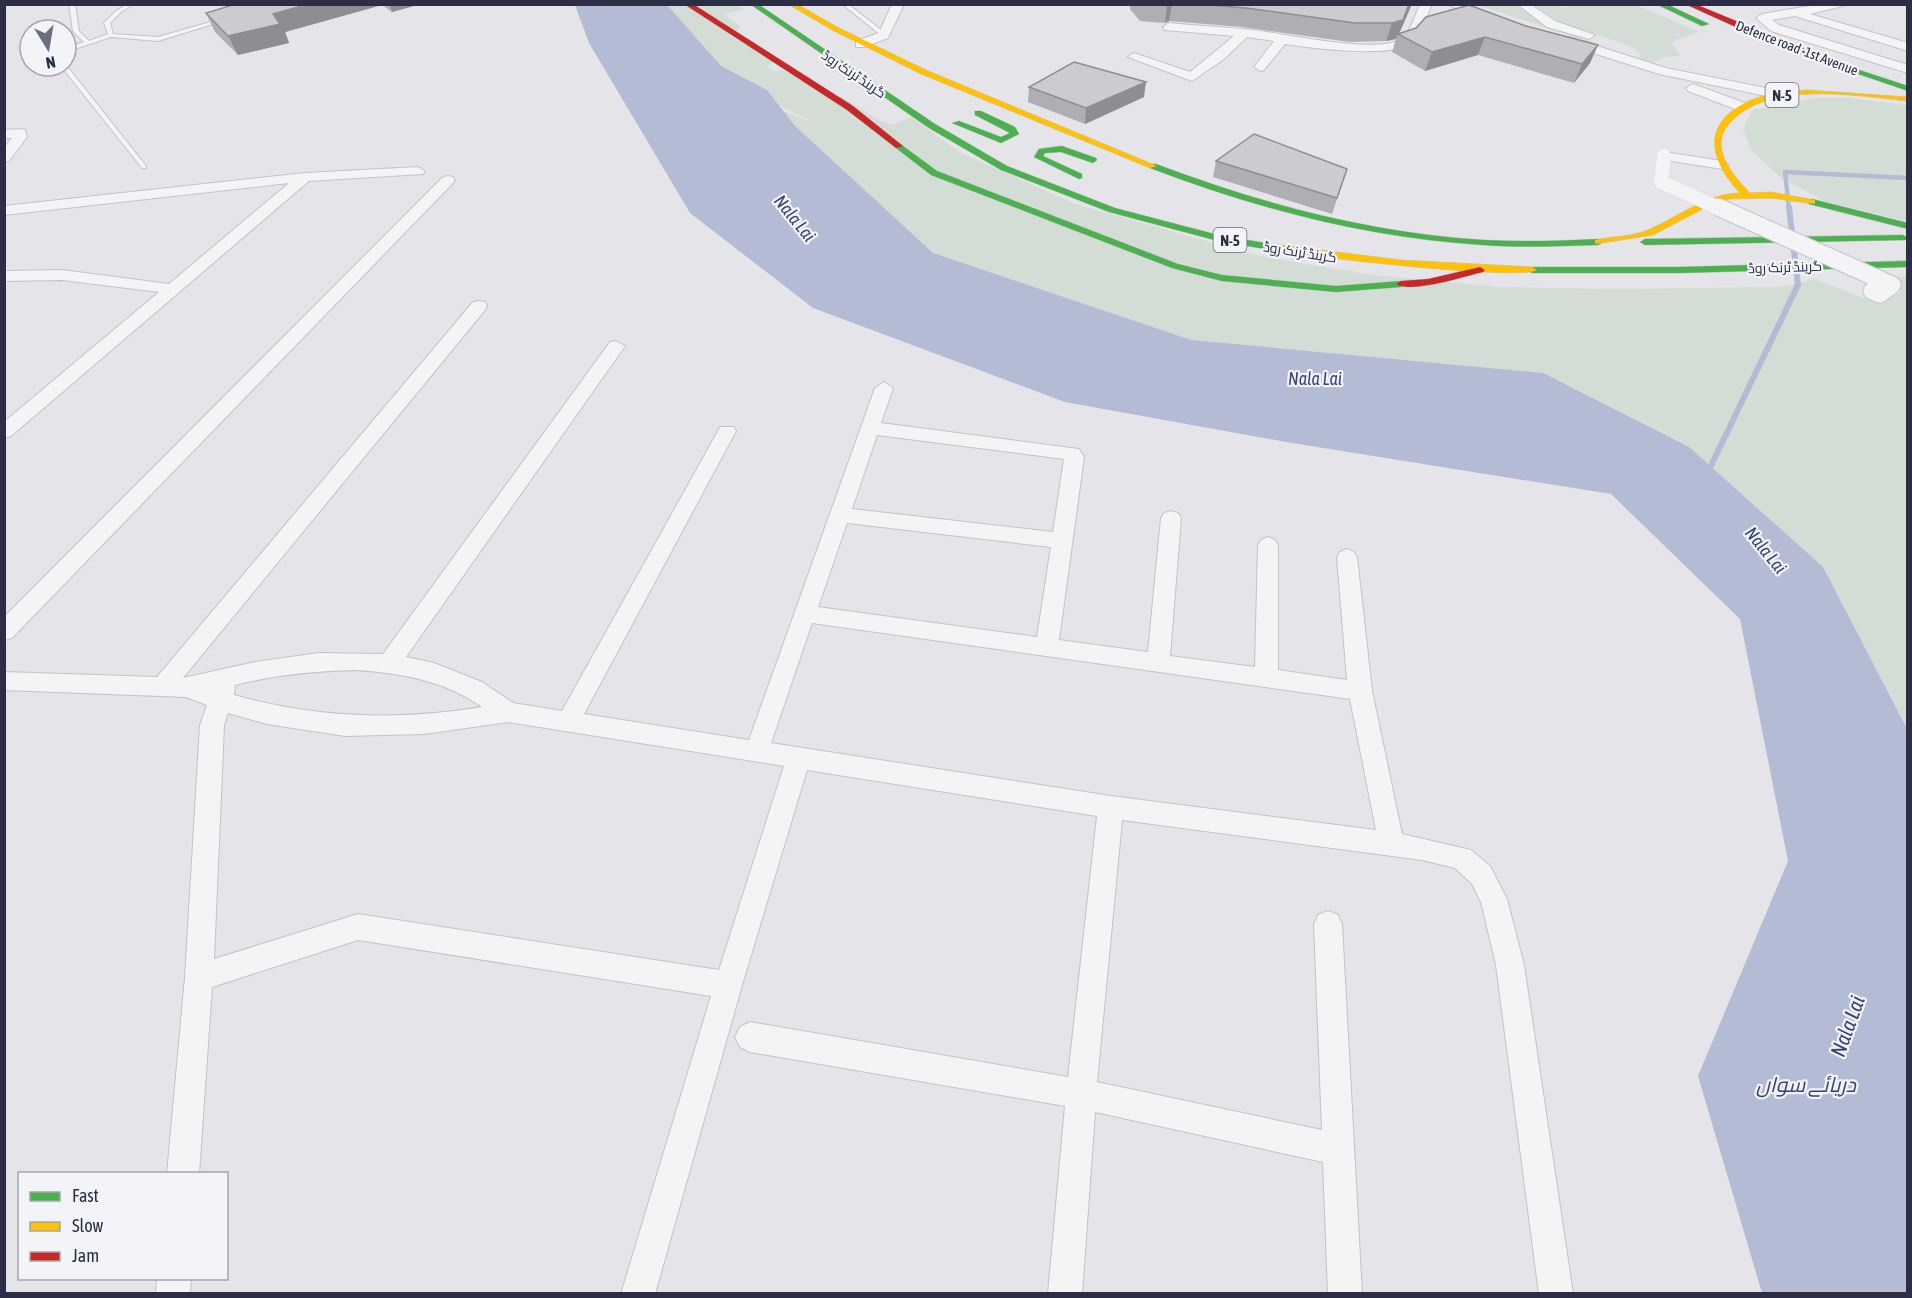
<svg xmlns="http://www.w3.org/2000/svg" width="1912" height="1298" font-family="'Asap Condensed',Cairo,sans-serif">
<style>
.green{fill:#d3dcd5}
.water{fill:#b3bcd4}
.lines{fill:none;stroke-linecap:round;stroke-linejoin:round}
.stream-far1{stroke:#b3bcd4;stroke-width:4.5}
.stream{stroke:#b3bcd4;stroke-width:6}
.lane-casing{stroke:#c3c3c7;stroke-width:2}
.street-casing{stroke:#c3c3c7;stroke-width:2}
.fast-casing{stroke:#c3c3c7;stroke-width:1}
.slow-casing{stroke:#c3c3c7;stroke-width:1}
.jam-casing{stroke:#c3c3c7;stroke-width:1}
.lane{fill:#f4f4f6;fill-rule:evenodd}
.street{fill:#f4f4f6;fill-rule:evenodd}
.fast{fill:#4caf50;fill-rule:evenodd}
.slow{fill:#ffc107;fill-rule:evenodd}
.jam{fill:#c62828;fill-rule:evenodd}
.street-bridge-far1-casing{stroke:#c3c3c7;stroke-width:14;stroke-linecap:butt}
.street-bridge-casing{stroke:#c3c3c7;stroke-width:19;stroke-linecap:butt}
.street-bridge-far1{stroke:#f4f4f6;stroke-width:14}
.street-bridge{stroke:#f4f4f6;stroke-width:17}
.wall{fill:#afafb3}
.shaded-wall{fill:#8e8e92}
.building{fill:#cbcbd0;stroke:#8e8e92;stroke-width:1.5}
.labels{text-anchor:middle;dominant-baseline:central;stroke-width:4.5;stroke-linejoin:round;paint-order:stroke}
.far-street-label{font-size:14px;fill:#2b2e44;stroke:#f3f4f8}
.shield{fill:#f3f4f8;stroke:#67697a;stroke-width:1.5}
.shield-label{font-size:15px;font-weight:bold;fill:#2b2e44}
.water-label{font-size:18px;font-style:italic;fill:#344378;stroke:#f3f4f8}
.near-water-label{font-size:21px;font-style:italic;fill:#344378;stroke:#f3f4f8}
</style>
<rect width="100%" height="100%" fill="#e5e5e9"/>
<path class="green" d="M656,5H737L743,10L724,14L741,27L729,36L777,60L767,66L774,71L782,70L845,99L877,119L892,125L911,117L959,152L1075,204L1260,256L1374,275L1499,287L1617,289L1781,287L1814,279L1879,304L1901,292L1893,277H1907V801L1701,464L1186,352L894,256L731,91L814,123L702,66Z
M1478,5H1516L1549,26L1617,51Z
M1573,5H1636L1699,32L1671,42L1680,56L1665,57L1652,63L1641,59L1640,53L1630,46L1560,22L1533,5H1558L1564,7Z
M1816,98H1850L1907,105V221L1824,201L1779,176L1752,151L1743,129L1752,110Z"/>
<path class="water" d="M575,5H667L721,66L767,90L795,126L933,253L1191,340L1543,373L1689,447L1823,567L1907,729V1293H1762L1698,1076L1788,861L1740,619L1611,494L1286,442L1065,402L813,308L690,213L589,43Z"/>
<g class="lines">
<path class="stream-far1" d="M1789,209L1785,172L1908,178"/>
<path class="stream" d="M1706,476L1798,285L1789,207"/>
<defs>
<path id="lane" d="M69,4H75L79,31L89,41L108,34L104,23C113,14 121,4 134,4L121,12L110,23L113,34L158,37L221,19L226,20L158,41L111,37L66,52V48L84,42L73,31Z
M842,4H848L886,34V36H882Z
M66,65L146,166V168H142L61,66Z"/>
<path id="street" d="M892,4H904L888,38L864,47H856V41L879,33Z
M1420,4H1432C1426,18 1421,35 1409,44C1391,58 1309,48 1285,44L1264,70L1260,71L1254,67L1274,41L1247,37L1224,59L1192,81L1128,57L1134,53L1190,72L1234,36L1165,30L1163,27L1169,23C1197,26 1225,27 1252,30C1282,33 1374,54 1399,40C1410,34 1415,16 1420,4Z
M1445,4H1465L1495,15L1489,19Z
M1517,4H1530L1555,21L1595,35L1589,39L1547,27Z
M1822,4H1851L1810,14L1908,43V51L1795,16L1772,20L1779,25L1908,65V73L1771,31L1756,18L1762,14Z
M1569,37L1666,68L1781,91L1788,95L1781,99L1659,74L1565,44L1563,41Z
M1693,84L1745,103L1747,106L1740,110L1735,109L1688,91L1686,88Z
M20,129L25,130L27,137L9,161L4,162V148L12,138H4V130Z
M1664,152L1722,161L1729,165L1722,169L1659,159V153Z
M418,167L425,171L423,174L309,181L11,436L4,438V422L159,292L62,280L4,281V271L62,270L169,284L289,183L4,215V206L305,173Z
M448,176L453,177L455,180L453,183L12,638L4,640V617L443,177Z
M479,301L485,302L487,306L485,310L183,678L255,662L319,653L383,654L610,342L616,341L625,346L406,657L434,663L482,682L513,703L562,711L718,431L720,427H734L736,431L584,714L749,740L875,388L884,382L893,388L881,423L1079,449L1084,457L1059,640L1148,652L1161,518L1164,513L1171,511L1178,513L1181,518L1170,656L1255,667L1258,545L1261,540L1268,537L1275,540L1278,545V670L1347,680L1337,557L1340,552L1347,549L1354,552L1357,557L1372,691L1402,834L1471,850L1490,866L1507,899L1524,965L1573,1294H1539L1496,965L1481,902L1472,884L1455,868L1422,860L1122,820L1097,1082L1322,1130L1314,924L1318,915L1328,911L1338,915L1342,924L1362,1294H1328L1323,1162L1095,1112L1082,1294H1048L1065,1106L750,1052L740,1047L735,1037L740,1027L750,1022L1068,1077L1097,816L807,770L742,985L655,1294H621L711,996L358,940L212,987L199,1174H167L185,977L200,725L207,705L186,697L4,690V672L157,677L473,302ZM877,435L1064,459L1053,532L852,509ZM847,523L1051,547L1037,637L818,607ZM812,623L1350,699L1376,830L1111,796L771,743ZM355,670C401,673 443,680 482,707C398,721 316,718 234,695L235,685C274,675 314,671 355,670ZM228,713L267,724L345,736L424,734L508,722L784,766L719,970L358,914L214,959L224,725Z
M157,1278H191L190,1294H156Z"/>
<path id="fast" d="M750,4H758L935,124L1007,166L1115,208L1222,236L1272,244L1277,247L1272,250L1222,242L1109,212L1001,170L929,128Z
M1656,4H1666L1709,24L1702,26Z
M1829,60L1908,86V91L1829,64Z
M975,111H981L1015,127L1019,134L1001,143L952,123L959,121L1001,137L1010,133L975,115Z
M899,143L937,171L1178,264L1222,275L1336,286L1401,281L1406,284L1401,287L1336,292L1222,281L1172,268L931,175L896,148V144Z
M1062,146L1096,158L1097,160L1093,163L1061,152L1045,153L1043,156L1082,174V178L1079,179L1034,157L1039,149Z
M1150,164H1156C1262,204 1370,233 1484,240C1522,242 1560,241 1598,239L1603,242L1598,245C1560,246 1522,248 1483,245C1368,238 1258,209 1150,168Z
M1812,199L1908,223V229L1809,204L1808,202Z
M1903,235L1908,238L1906,240L1645,245L1640,242L1645,239Z
M1908,261V267L1679,273H1532L1527,270L1532,267H1679Z"/>
<path id="slow" d="M788,4H797L837,27L926,70L1157,166L1150,168L921,74L832,30Z
M1806,90L1908,97V101C1855,96 1766,79 1728,125C1709,149 1734,176 1750,193L1771,192L1815,200V204L1771,198L1729,199L1714,203L1653,235L1595,244V240C1612,236 1634,237 1650,229C1680,216 1706,194 1740,193C1708,159 1701,122 1751,100C1768,93 1788,92 1806,90Z
M1272,244L1401,260L1532,267L1537,270C1522,281 1299,256 1269,249L1267,247Z"/>
<path id="jam" d="M684,4H693L853,106L903,146L896,148L847,110Z
M1685,4H1695L1836,62L1829,64L1771,43Z
M1480,267L1485,270L1483,272C1466,276 1410,294 1396,284L1401,281L1428,279Z"/>
</defs>
<use href="#lane" class="lane-casing"/>
<use href="#street" class="street-casing"/>
<use href="#fast" class="fast-casing"/>
<use href="#slow" class="slow-casing"/>
<use href="#jam" class="jam-casing"/>
<use href="#lane" class="lane"/>
<use href="#street" class="street"/>
<use href="#fast" class="fast"/>
<use href="#slow" class="slow"/>
<use href="#jam" class="jam"/>
<defs>
<path id="street-bridge-far1" d="M1664,156L1661,182L1721,209"/>
<path id="street-bridge" d="M1718,207L1892,285L1880,294L1872,291L1881,284"/>
</defs>
<use href="#street-bridge-far1" class="street-bridge-far1-casing"/>
<use href="#street-bridge" class="street-bridge-casing"/>
<use href="#street-bridge-far1" class="street-bridge-far1"/>
<use href="#street-bridge" class="street-bridge"/>
</g>
<path class="wall" d="M236,4H421L392,12L382,5L285,32L289,43L238,55L215,32L206,13Z
M1130,4H1412L1399,33L1526,26L1598,45L1590,63L1574,83L1478,55L1425,71L1392,52L1396,39L1386,41L1350,42L1242,27L1169,21L1165,23L1140,21L1130,9Z
M1029,87L1144,97L1085,124L1028,102Z
M1216,161L1347,169L1332,214L1213,177Z"/>
<path class="shaded-wall" d="M309,4L382,5L285,32L289,43L238,55L228,36L273,14Z
M389,4H421L392,12Z
M1172,4L1169,21L1165,23L1167,5Z
M1409,4H1412L1399,34H1398L1396,39L1386,41L1392,23Z
M1485,37L1478,55L1425,71L1432,52Z
M1598,45L1590,63L1574,83L1582,64Z
M1146,82L1144,97L1085,124L1086,108Z"/>
<path class="building" d="M236,4H309L273,14L280,24L228,36L206,13Z
M1198,4H1409L1403,20L1392,23H1355L1246,8Z
M1469,5L1526,26L1598,45L1582,64L1485,37L1432,52L1398,34L1416,28L1426,17Z
M1074,62L1146,82L1086,108L1029,87Z
M1254,134L1347,169L1337,198L1216,161Z"/>
<g class="labels">
<g class="far-street-label">
<text transform="translate(1797 48) rotate(21)">Defence road -1st Avenue</text>
<text transform="translate(854 74) rotate(34)">گرینڈ ٹرنک روڈ</text>
<text transform="translate(1300 252) rotate(9)">گرینڈ ٹرنک روڈ</text>
<text transform="translate(1785 267) rotate(-2)">گرینڈ ٹرنک روڈ</text>
</g>
<g class="shield">
<rect x="1765.5" y="83" width="33" height="24" rx="4.5"/>
<rect x="1213.5" y="228" width="33" height="24" rx="4.5"/>
</g>
<g class="shield-label">
<text x="1782" y="95">N-5</text>
<text x="1230" y="240">N-5</text>
</g>
<g class="water-label">
<text transform="translate(795 218) rotate(51)">Nala Lai</text>
<text x="1315" y="378">Nala Lai</text>
<text transform="translate(1766 550) rotate(51)">Nala Lai</text>
</g>
<g class="near-water-label">
<text transform="translate(1847 1026) rotate(-70)">Nala Lai</text>
<text x="1806" y="1084">دریائے سواں</text>
</g>
</g>
<rect width="1912" height="1298" fill="none" stroke="#2b2e44" stroke-width="12"/>
<rect x="18" y="1172" width="210" height="108" fill="#f3f4f8" stroke="#a3a5b0" stroke-width="1.5"/>
<rect x="30" y="1192" width="30" height="9" fill="#4caf50" stroke="#a3a5b0" stroke-width="1.5"/>
<text x="72" y="1202" font-size="18" fill="#2b2e44">Fast</text>
<rect x="30" y="1222" width="30" height="9" fill="#ffc107" stroke="#a3a5b0" stroke-width="1.5"/>
<text x="72" y="1232" font-size="18" fill="#2b2e44">Slow</text>
<rect x="30" y="1252" width="30" height="9" fill="#c62828" stroke="#a3a5b0" stroke-width="1.5"/>
<text x="72" y="1262" font-size="18" fill="#2b2e44">Jam</text>
<g transform="translate(48 48) rotate(169)"><circle r="28" fill="#f3f4f8" stroke="#a3a5b0" stroke-width="1.5"/>
<path d="M0-4.5L10 22L0 15L-10 22Z" fill="#6c6e7e"/>
<text y="-9" font-size="16" font-weight="bold" text-anchor="middle" fill="#2b2e44">N</text>
</g>
</svg>
